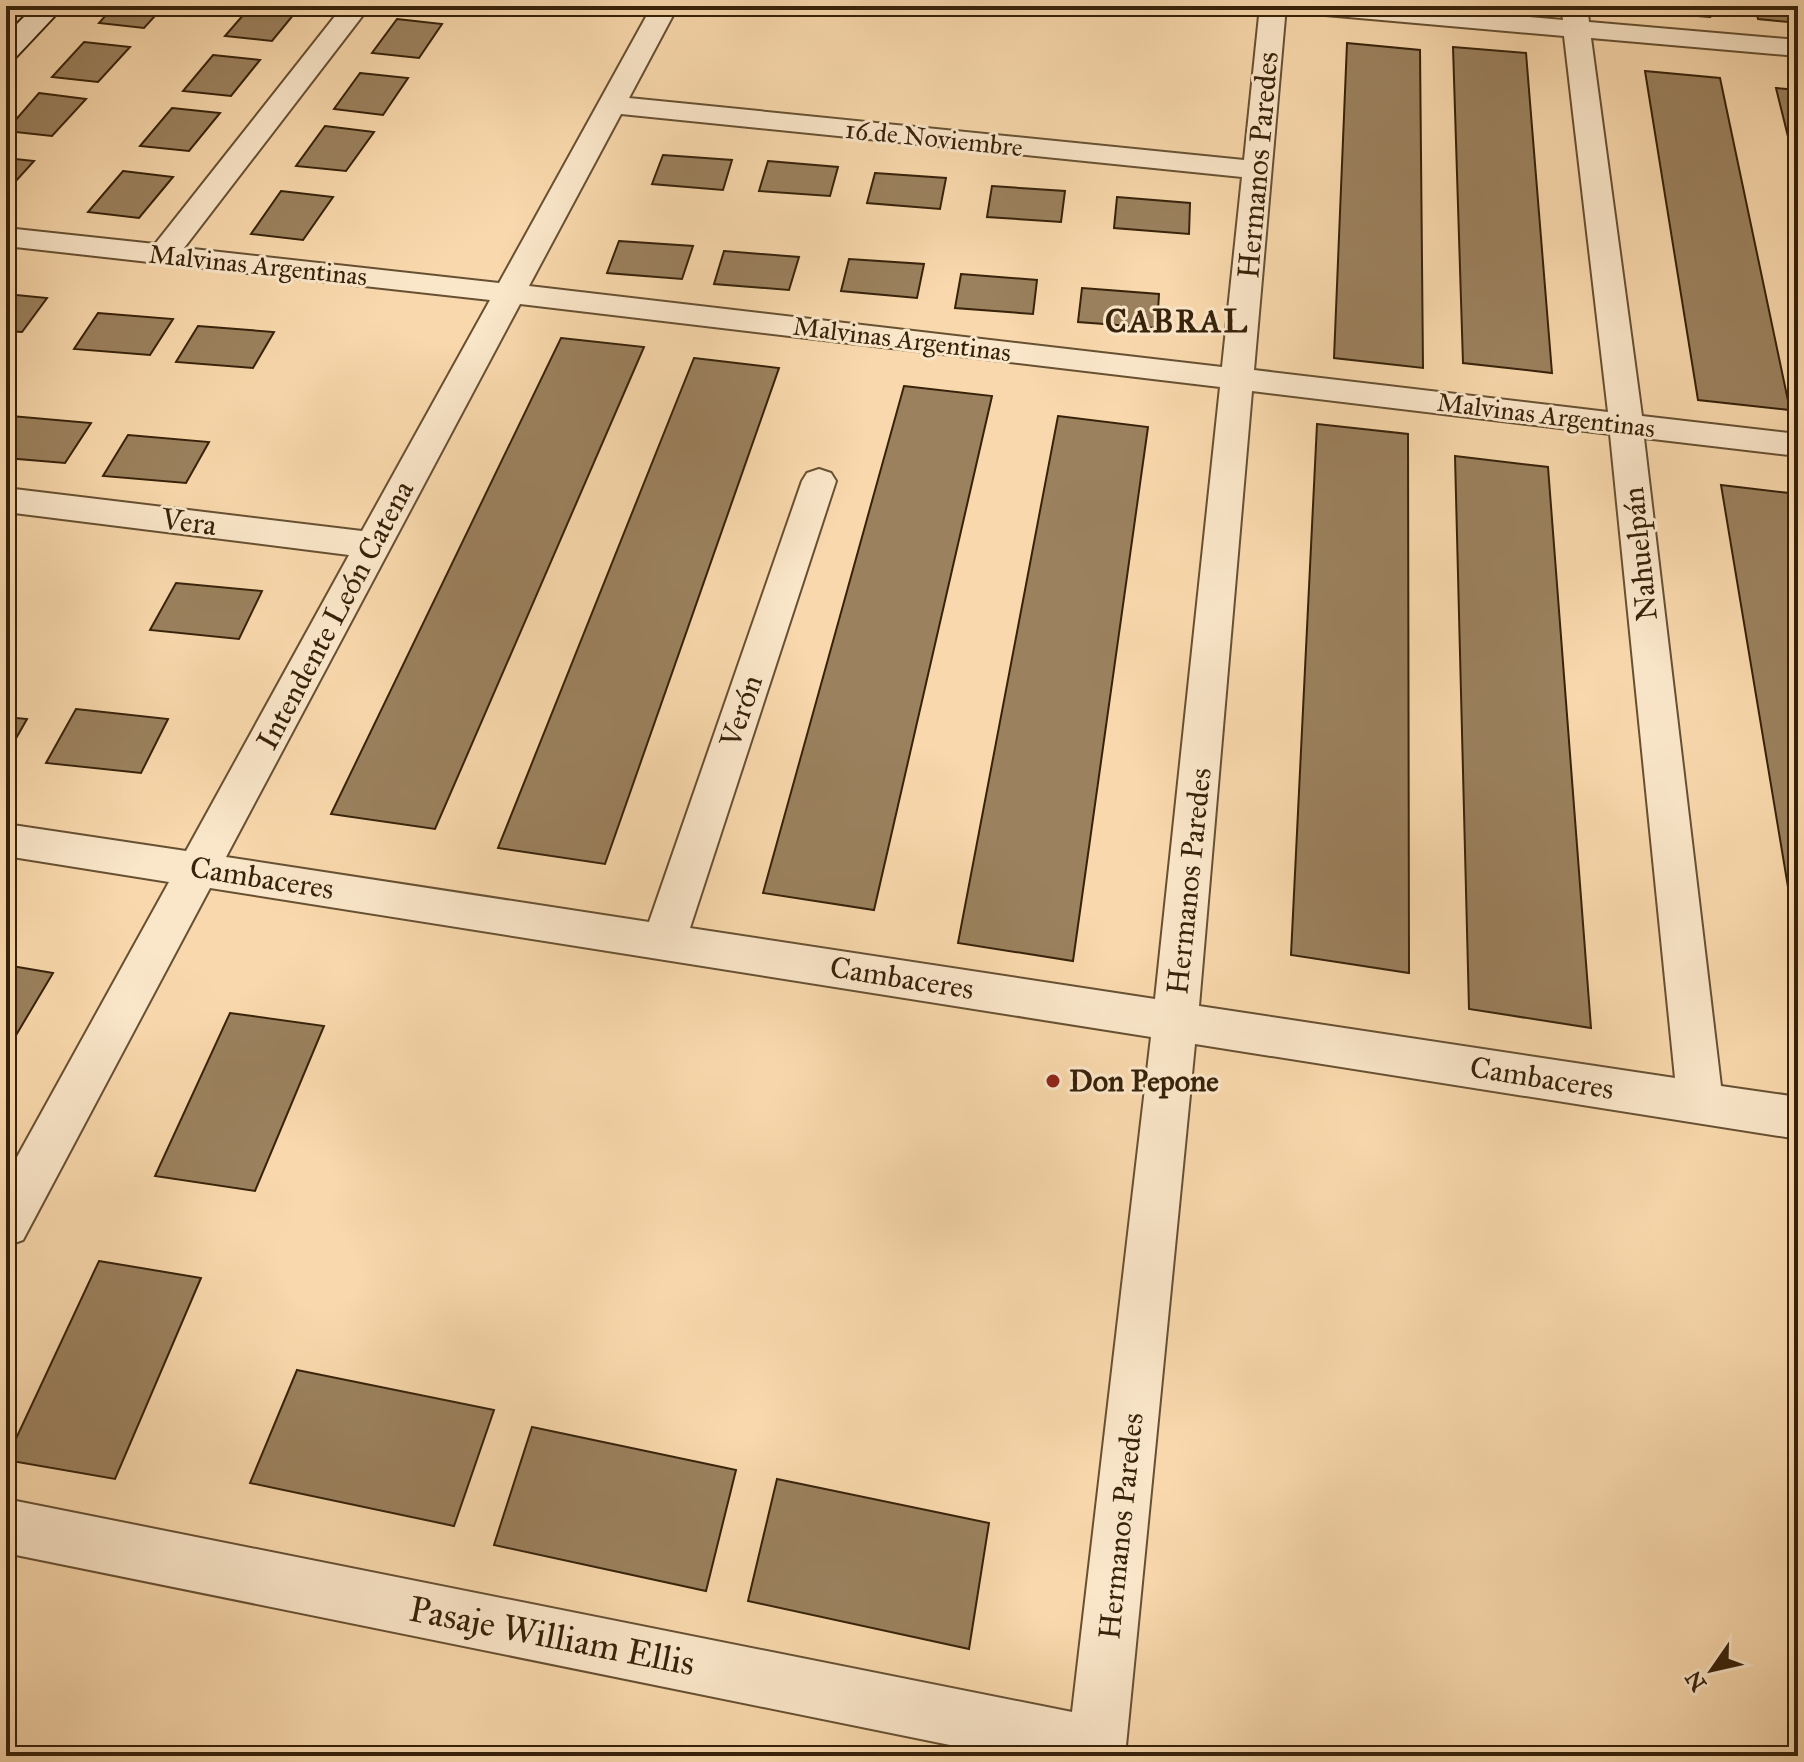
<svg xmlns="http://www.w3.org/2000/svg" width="1804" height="1762" font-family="'IM FELL Great Primer',serif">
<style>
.building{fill:#9b815e;stroke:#37220a;stroke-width:2}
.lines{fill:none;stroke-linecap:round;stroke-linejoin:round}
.street-casing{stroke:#675032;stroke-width:4}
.secondary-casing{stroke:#37220a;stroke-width:4}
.street{fill:#fae6c9;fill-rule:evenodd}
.secondary{fill:#fae6c9;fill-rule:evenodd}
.poi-dot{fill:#8f2418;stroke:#fae6c9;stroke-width:3}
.labels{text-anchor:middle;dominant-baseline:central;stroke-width:6;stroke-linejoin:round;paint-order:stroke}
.far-street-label{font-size:26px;fill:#37220a;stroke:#fae6c9}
.street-label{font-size:30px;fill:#37220a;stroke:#fae6c9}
.poi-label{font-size:30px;font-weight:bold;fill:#37220a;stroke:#fae6c9;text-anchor:start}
.far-district-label{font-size:32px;font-weight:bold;letter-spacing:2px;fill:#37220a;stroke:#fae6c9}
.near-street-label{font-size:36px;fill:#37220a;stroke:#fae6c9}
</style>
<rect width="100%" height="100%" fill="#f8d8ac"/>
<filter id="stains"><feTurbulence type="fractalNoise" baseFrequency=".0025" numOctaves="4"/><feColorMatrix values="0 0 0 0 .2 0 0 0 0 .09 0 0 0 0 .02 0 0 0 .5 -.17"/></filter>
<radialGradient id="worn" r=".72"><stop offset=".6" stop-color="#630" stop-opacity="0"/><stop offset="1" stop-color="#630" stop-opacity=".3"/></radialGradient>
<path class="building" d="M114,6H164L144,28L99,23Z
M251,6H284L299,8L272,41L225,36Z
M1640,6H1707L1710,17L1641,12Z
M1755,6H1798V23L1758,19Z
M397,19L442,24L419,58L372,53Z
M84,42L130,47L98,82L52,77Z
M1347,43L1420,50L1423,368L1334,358Z
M1453,47L1526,53L1552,373L1463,363Z
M213,55L260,60L231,96L183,91Z
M1645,71L1720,78L1790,410L1698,400Z
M360,73L408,78L383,115L334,109Z
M1776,88L1798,90V177Z
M39,93L86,99L52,136L6,131Z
M172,108L220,113L189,151L140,146Z
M325,126L374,132L346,171L296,166Z
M663,155L732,160L723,190L652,184Z
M6,158L34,161L6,192Z
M768,161L838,167L830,196L759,191Z
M123,171L173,177L139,218L88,212Z
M875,173L946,178L940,209L867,203Z
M992,186L1065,191L1061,222L987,217Z
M281,191L333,197L303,240L251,234Z
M1117,197L1190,203L1189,234L1114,228Z
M619,241L693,246L682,279L607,273Z
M724,251L799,257L789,290L714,284Z
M849,259L924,264L917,298L841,291Z
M961,274L1037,280L1033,314L955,308Z
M1082,288L1159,294L1157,328L1078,322Z
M6,294L47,298L22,332L6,331Z
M98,313L173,319L150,355L74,349Z
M198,326L274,332L253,368L176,362Z
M561,338L644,347L435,829L331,814Z
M694,358L779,368L605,864L498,848Z
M904,386L992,396L874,910L763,893Z
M11,416L91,423L65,463L6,458V424Z
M1058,416L1148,427L1073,961L958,943Z
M1317,424L1408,434L1409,973L1291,955Z
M128,435L209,442L186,483L103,476Z
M1455,456L1548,467L1591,1028L1469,1009Z
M1721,485L1798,494V947Z
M176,583L262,591L239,639L150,630Z
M76,709L168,719L141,773L46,763Z
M6,717L27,719L6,756Z
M6,965L53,973L6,1052Z
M230,1013L324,1026L255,1191L155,1176Z
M99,1261L201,1278L115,1479L6,1460Z
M297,1370L494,1410L454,1526L250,1483Z
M532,1427L736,1470L706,1591L494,1545Z
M777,1479L989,1523L969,1649L748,1601Z"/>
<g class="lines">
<defs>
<path id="street" d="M343,6H370L184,248L499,283L652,6H678L629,98L1244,160L1260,6H1286L1254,370L1608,412L1564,36L1314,14L1305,12L1301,6H1404L1563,20L1561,6H1587L1589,22L1798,40V56L1591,38L1642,416L1798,434V456L1644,438L1721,1086L1798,1097V1139L1195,1044L1125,1756H1004L6,1553V1499L1072,1712L1151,1037L210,888L23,1240L6,1246V1177L169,882L6,856V824L186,851L349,555L6,512V488L362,531L490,300L6,246V228L155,244ZM621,114L1242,177L1222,367L529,286ZM520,304L1220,387L1155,999L690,928L836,481L831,473L819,469L807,473L802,481L649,922L226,857ZM1252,391L1610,434L1675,1078L1199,1006Z"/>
<path id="secondary" d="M35,6H64L16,57L6,59V35Z"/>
</defs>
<use href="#street" class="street-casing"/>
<use href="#secondary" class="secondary-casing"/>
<use href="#street" class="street"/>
<use href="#secondary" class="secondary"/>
</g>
<circle class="poi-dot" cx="1053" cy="1081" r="8"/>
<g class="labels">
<g class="far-street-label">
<text transform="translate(934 138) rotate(6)">16 de Noviembre</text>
<text transform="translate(258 265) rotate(6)">Malvinas Argentinas</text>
<text transform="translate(902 339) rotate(7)">Malvinas Argentinas</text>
<text transform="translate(1546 415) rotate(7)">Malvinas Argentinas</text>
</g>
<g class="street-label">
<text transform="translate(1258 165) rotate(-85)">Hermanos Paredes</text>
<text transform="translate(189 522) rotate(7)">Vera</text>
<text transform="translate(1640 554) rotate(-96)">Nahuelpán</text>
<text transform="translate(335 615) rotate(-62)">Intendente León Catena</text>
<text transform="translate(741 711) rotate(-71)">Verón</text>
<text transform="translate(262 878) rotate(9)">Cambaceres</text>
<text transform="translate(1189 881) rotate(-84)">Hermanos Paredes</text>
<text transform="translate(902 978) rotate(9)">Cambaceres</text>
<text transform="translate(1542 1078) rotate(9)">Cambaceres</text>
<text transform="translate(1121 1526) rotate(-84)">Hermanos Paredes</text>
</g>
<g class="poi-label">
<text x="1069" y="1081">Don Pepone</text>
</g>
<g class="far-district-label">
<text x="1177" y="321">CABRAL</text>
</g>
<g class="near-street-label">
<text transform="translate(552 1636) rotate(11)">Pasaje William Ellis</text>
</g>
</g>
<rect width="1804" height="1762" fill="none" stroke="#f8d8ac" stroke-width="32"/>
<rect x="8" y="8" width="1788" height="1746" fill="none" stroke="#37220a" stroke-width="4"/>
<rect x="16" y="16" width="1772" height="1730" fill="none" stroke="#37220a" stroke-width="2"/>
<g transform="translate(1712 1670) rotate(236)" stroke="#fae6c9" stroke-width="6" paint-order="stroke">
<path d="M0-6L14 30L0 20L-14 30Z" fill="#37220a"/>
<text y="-12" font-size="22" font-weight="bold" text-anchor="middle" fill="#37220a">N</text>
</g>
<rect width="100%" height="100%" filter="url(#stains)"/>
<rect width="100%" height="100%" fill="url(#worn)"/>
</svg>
